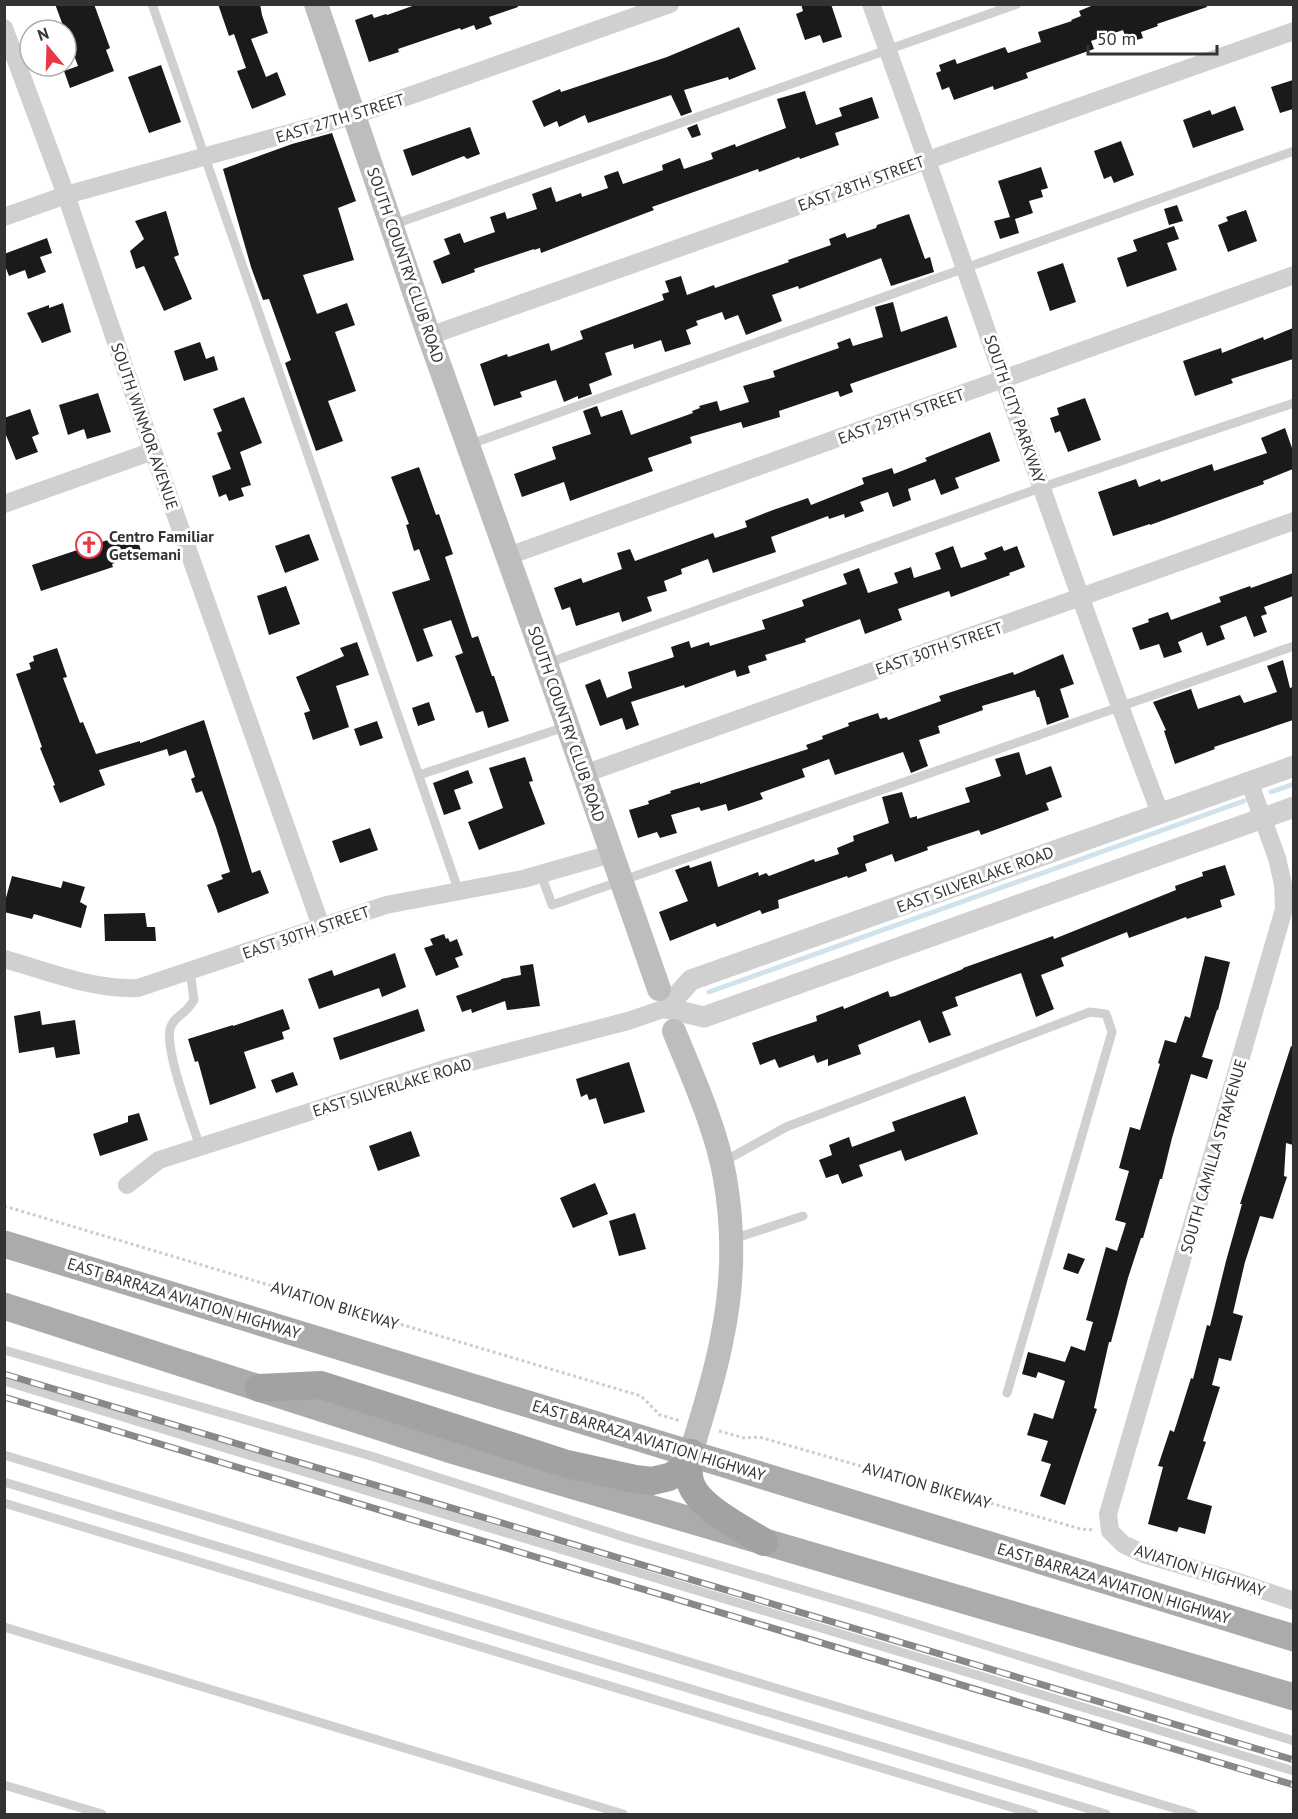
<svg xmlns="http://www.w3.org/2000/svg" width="1298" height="1819" font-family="'PT Sans',sans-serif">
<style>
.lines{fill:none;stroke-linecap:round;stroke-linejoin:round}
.stream{stroke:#cfe2ee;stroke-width:5}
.building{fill:#1a1a1a}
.path{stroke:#cdcdcd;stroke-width:3;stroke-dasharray:3 3;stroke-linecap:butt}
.service{stroke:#d0d0d0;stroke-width:9}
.minor{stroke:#d0d0d0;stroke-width:18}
.tertiary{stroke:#d0d0d0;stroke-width:21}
.secondary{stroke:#bdbdbd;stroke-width:24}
.primary{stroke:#ababab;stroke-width:27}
.trunk{stroke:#a2a2a2;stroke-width:28}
.rail-casing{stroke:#888;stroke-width:7}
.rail{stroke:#fff;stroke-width:4.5;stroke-dasharray:14;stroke-linecap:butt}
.labels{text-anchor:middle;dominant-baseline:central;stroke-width:6;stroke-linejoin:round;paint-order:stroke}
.street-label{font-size:16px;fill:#333;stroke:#fff}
.poi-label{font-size:16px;font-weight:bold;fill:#333;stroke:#fff;text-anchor:start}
</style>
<rect width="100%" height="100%" fill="#fff"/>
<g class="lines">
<path class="stream" d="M1271,792L1294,784
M709,992L1244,801"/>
</g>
<path class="building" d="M55,4H94L110,48L106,50L114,71L70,88L64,71L78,66Z
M218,4H260L262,15L268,33L251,39L266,77L277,72L286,95L252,109L237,71L246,68L234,34L229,36Z
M418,4H517L518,7L489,17L492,24L476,30L474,25L461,30L460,28L398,49L399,52L369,62L355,20L372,14L374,18L386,14L387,15Z
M801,4H831L842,37L823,43L820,35L805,40L796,14L803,11Z
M1096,4H1206L1207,7L1157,24L1158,26L1141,32L1143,38L1127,43L1123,30L1091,41L1094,49L1026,73L1028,78L994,90L993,86L954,100L949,87L942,90L936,73L941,71L939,65L955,59L957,64L1005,47L1008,53L1041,42L1038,32L1072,21L1071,20L1081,16L1079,11Z
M739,27L756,69L729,80L728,77L684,90L692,112L681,116L671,95L588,123L585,115L559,127L557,121L544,127L532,101L560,89L561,92L667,57Z
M161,65L181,122L149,133L128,77Z
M1293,80V109L1280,113L1271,87Z
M805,91L816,125L842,116L839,108L872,97L879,118L835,133L839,145L800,159L799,157L759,172L758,169L652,207L654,210L541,253L540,248L534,250V249L474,269L475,272L442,284L433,261L450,254L444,239L460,233L464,243L495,232L490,217L505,212L507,219L537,209L532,194L551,187L556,202L581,193L582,197L608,188L604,176L618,171L623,184L663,170L662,165L680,158L684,169L713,159L711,153L735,144L736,147L786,128L777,99Z
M1235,106L1244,130L1193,148L1183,120L1210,110L1212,115Z
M697,124L701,135L692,138L687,128Z
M470,127L480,154L467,159L464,156L412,176L403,150Z
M332,133L356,201L338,208L354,260L303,275L317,314L347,303L355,325L335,332L356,391L328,401L343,441L316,451L285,363L291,360L269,299L263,300L251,267L223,169L292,144Z
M1121,141L1134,175L1114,183L1111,176L1104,179L1094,151Z
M1041,167L1048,188L1041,190L1043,197L1029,201L1033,213L1015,219L1019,233L1000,239L994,221L1010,217L998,181Z
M1177,205L1183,221L1169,225L1164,209Z
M1246,210L1257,241L1228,252L1218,225L1228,221L1226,217Z
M166,211L179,255L174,257L192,299L164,311L144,266L136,269L130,251L144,239L135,221Z
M909,214L925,259L930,257L934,272L891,286L881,258L799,289L798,286L772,295L782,321L746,335L738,315L725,320L722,312L696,321L698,325L686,330L691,344L665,352L661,340L634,349L633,344L605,353L612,375L589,384L592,394L578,399V396L564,402L556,380L520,392L522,397L494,406L480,364L507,354L508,357L549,343L551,351L583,339L580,331L664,300L662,294L669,292L665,281L681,276L687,295L714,285L715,288L789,262L788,260L831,245L829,239L845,233L847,238L876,228L877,225Z
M1174,226L1179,239L1167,243L1177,270L1127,287L1117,258L1137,251L1133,240Z
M47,238L52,253L40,257L46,272L28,279L25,270L9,276L4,263V254Z
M1063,263L1076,302L1050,311L1037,272Z
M893,302L901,332L947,316L957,347L850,384L853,392L840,397L838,391L779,411L780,417L743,428L741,422L690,437L692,443L648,458L653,471L589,494L570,501L564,482L522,497L514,474L556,459L552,447L591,434L583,411L597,406L601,417L622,410L631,435L693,413L692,411L700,408L699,406L717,401L720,411L749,402L743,386L775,377L773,371L839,348L837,343L850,338L853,346L883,337L875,307Z
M63,303L71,332L42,343L27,313L49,305V308Z
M1293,328V359L1231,379L1233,383L1195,396L1183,361L1221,348L1222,353L1263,337L1264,340Z
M200,342L206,359L214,356L218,370L184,381L174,351Z
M98,393L111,432L87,439L84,429L68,435L59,405Z
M244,397L262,443L240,452L251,485L241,488L244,496L229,501L226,494L219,497L212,476L231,469L217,433L222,431L213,409Z
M1085,398L1101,440L1068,452L1060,431L1055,433L1050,418L1059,415L1057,408Z
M30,409L39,434L32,437L38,452L16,460L4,430V418Z
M1285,428L1293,451V469L1263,481L1264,484L1150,525V524L1113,536L1098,492L1136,479L1139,487L1160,479L1161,482L1212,464L1214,471L1267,453L1261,438Z
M990,432L1000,461L955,478L959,488L941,495L935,479L908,489L911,500L893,507L888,492L860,502L864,511L845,518L844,514L829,519L828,516L771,537L776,552L713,573L708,559L681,569L682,574L664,581L667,591L647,597L652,611L622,622L619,612L576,626L570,607L562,610L554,588L581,578L583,583L622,569L617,553L630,549L635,561L713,533L715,538L747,527L745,521L773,510L808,498L811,505L864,484L862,478L892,468L894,474L927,461L925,458Z
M419,467L436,515L439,514L453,554L445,557L472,638L478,636L492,676H494L509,721L488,728L483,711L476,713L455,656L463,653L451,620L423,629L433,656L417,662L392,592L430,580L419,549L414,551L406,525L409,524L391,477Z
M135,531L142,554L112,564L113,567L41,591L32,565Z
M309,534L319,560L285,573L275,546Z
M953,546L961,568L987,559L984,553L1002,546L1004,551L1017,546L1025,567L1009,573L1010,575L951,597L949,591L898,609L902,620L865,634L860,619L805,639L806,642L765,655L767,660L748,666L750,673L737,677L735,670L685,688L684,685L631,702L639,725L626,730L622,718L600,726L585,685L600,679L607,698L632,688L628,672L674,657L671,647L689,641L691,648L709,642L710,646L765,629L762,620L804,606L802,600L847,584L843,574L859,568L868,593L898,583L894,573L911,567L914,578L941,569L935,553Z
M1293,573V596L1264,607L1267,614L1261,616L1267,632L1254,637L1246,616L1220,626L1225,639L1207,646L1202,632L1178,642L1182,652L1164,658L1159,644L1140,650L1132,628L1149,622L1148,619L1168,612L1171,620L1221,602L1219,597L1250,586L1251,588Z
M286,586L300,624L269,635L257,596Z
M357,642L369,675L336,686L349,727L313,740L304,713L310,711L296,677L344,656L340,648Z
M57,648L67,677L63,678L80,723L83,722L96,754L140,741V743L204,720L252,873L260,870L269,893L218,913L207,885L223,879L221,875L230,872L216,827L202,791L196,793L191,779L195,777L186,750L169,756L167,749L99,770L105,785L60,803L53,786L55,785L40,748L42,747L16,674L31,669L29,663L34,661L33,656Z
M1063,654L1074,684L1060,689L1069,717L1047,725L1039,697H1037L1035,690L982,706L983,710L938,726L940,733L919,740L928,766L911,773L903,752L835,775L829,759L802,769L805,777L760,793L763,799L728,811L726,804L701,811L699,807L671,815L677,833L660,838L657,832L638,838L629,810L649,804L648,801L671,793L670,791L700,782V784L808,749L806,745L823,739L822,736L849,726L848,723L878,713L880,719L887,717L888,720L941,701L939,696L1013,672L1014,675Z
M1283,660L1290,688L1293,687V720L1214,747L1215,749L1175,764L1164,731L1166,730L1153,702L1191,689L1198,709L1240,695L1244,703L1277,692L1267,666Z
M429,702L435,720L418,726L412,708Z
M377,721L383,738L360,746L354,729Z
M1019,752L1026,775L1051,766L1062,797L1046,803L1049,810L981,835L979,830L927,847L928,850L895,862L892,854L865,864L867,871L848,878L847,876L778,900L779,908L762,914L760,910L717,927L715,923L670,941L659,912L688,901L675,870L689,865L690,868L711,861L718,887L758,872L759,876L766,873L769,876L814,859L815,862L839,854L837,848L854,841L853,836L889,823L882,797L902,792L910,818L917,816V819L970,802L965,788L1001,776L995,759Z
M525,757L533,781L529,782L545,824L479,850L468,822L503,808L489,768Z
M468,770L473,783L454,790L461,809L444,815L433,783Z
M370,828L378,850L340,863L332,841Z
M1225,865L1235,895L1220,900L1222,907L1187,919L1186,917L1129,938L1127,932L1061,958L1064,966L1041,975L1054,1009L1036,1017L1021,973L955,997L958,1006L942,1012L951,1035L929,1043L920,1020L858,1045L861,1054L828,1066V1059L817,1063L814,1055L779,1068L775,1059L760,1065L752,1043L817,1021L816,1016L843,1006L844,1009L888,991L890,997L895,996L963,969V968L1053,936L1054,939L1176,890L1175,886L1203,876L1202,872Z
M12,876L61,888L63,881L85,887L80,902L87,906L81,928L34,914L32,919L4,912V905Z
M145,913L147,927H155L156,941H105L104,914Z
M444,934L446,939L448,938L450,942L457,939L463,955L455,958L459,967L436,976L424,948L433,945L430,939Z
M395,953L406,987L382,997L379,988L319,1009L308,979L332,970L334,976Z
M1205,956L1230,962L1218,1010H1217L1202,1057L1213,1060L1207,1079L1191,1074L1172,1138L1162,1179H1160L1143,1238H1141L1128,1278L1111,1342H1109L1094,1408L1097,1409L1065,1505L1040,1496L1051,1464L1041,1461L1048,1441L1027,1435L1034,1413L1053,1419L1065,1381L1038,1372L1036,1378L1022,1374L1028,1352L1065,1362L1071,1346L1085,1351L1093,1322L1086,1320L1106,1247L1117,1251L1126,1223L1115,1220L1129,1171L1119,1168L1130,1127L1140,1130L1160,1064L1158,1063L1165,1040L1176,1043L1185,1016L1190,1018Z
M533,964L540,1006L507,1010L505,1001L472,1013L471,1009L462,1012L456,996L501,980V979L521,975L520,966Z
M283,1009L290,1029L282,1032L284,1039L244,1052L256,1088L210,1105L198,1061L195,1062L188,1039L233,1025V1026Z
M418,1009L425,1031L340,1060L333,1038Z
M40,1011L42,1025L75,1020L80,1054L56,1058L54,1047L19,1053L14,1016Z
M1291,1046L1293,1047V1145L1286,1143L1284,1176L1287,1177L1273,1219L1260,1216L1245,1262L1233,1313L1243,1316L1231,1361L1219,1358L1212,1385L1220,1387L1203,1441L1206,1442L1187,1499L1212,1506L1205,1534L1179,1527L1177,1532L1148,1524L1163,1467L1158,1466L1170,1430L1174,1432L1191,1378L1193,1379L1207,1325L1210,1326L1226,1261L1242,1204H1240Z
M629,1062L645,1112L604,1124L596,1098L589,1100L587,1094L581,1097L576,1079Z
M293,1072L298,1085L276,1093L271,1080Z
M965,1096L978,1134L905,1161L901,1150L859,1165L863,1176L842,1184L838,1174L826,1178L819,1160L832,1155L829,1145L849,1137L852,1147L895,1131L892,1122Z
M139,1113L148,1140L100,1156L93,1134L128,1122V1116Z
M411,1131L420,1156L378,1171L369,1146Z
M595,1183L608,1214L573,1228L560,1198Z
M635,1213L646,1249L619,1256L609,1221Z
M1068,1253L1085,1259L1078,1274L1063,1269Z"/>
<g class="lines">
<path class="path" d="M4,1206L641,1396L660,1415L681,1421
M719,1431L744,1438L759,1437L1081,1529L1094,1530"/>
<path class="service" d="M152,4L459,892
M392,225L1017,4
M468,445L1294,151
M548,663L1043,487L1294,403
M419,775L565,727
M541,874L552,905L1294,646
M190,971L194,1000C191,1004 189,1008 185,1011C179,1017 173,1019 170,1029C165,1051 192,1122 200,1147
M723,1162L786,1127L1090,1012L1106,1014L1112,1032L1007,1393
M733,1239L803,1216
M4,1350L371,1456L627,1538L878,1612L1294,1741
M4,1381L1294,1771
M4,1455L1193,1814
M4,1482L1106,1814
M4,1503L1034,1814
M4,1627L623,1814
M4,1785L102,1814"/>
<path class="minor" d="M871,4C969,273 1058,545 1160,813
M4,28L66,195L153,451L321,926
M4,217L66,195L355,115L670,4
M429,336L1294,31
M4,504L153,451
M508,556L1294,275
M584,774L1294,521
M1249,781L1277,858L1283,884L1284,909L1108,1514L1110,1531L1123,1544L1144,1554L1232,1580L1294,1601
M4,959C48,971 92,990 138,988L386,905L523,879L611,854
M127,1185L159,1160L447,1068L628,1021L666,1008"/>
<path class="tertiary" d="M666,1008L691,980L1294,766
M666,1008L704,1017L1294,807"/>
<path class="secondary" d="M316,4L429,336L546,664L659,989
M674,1031C693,1078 716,1128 725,1178C734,1230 733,1286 722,1338C715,1377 702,1415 691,1453"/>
<path class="primary" d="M4,1244L1294,1638
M4,1306L448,1449L1294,1697"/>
<path class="trunk" d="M259,1388L321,1385L567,1464L635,1479L652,1481L669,1477L682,1470L691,1453
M691,1453C689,1463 687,1471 690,1481C696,1506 743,1529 764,1542"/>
<defs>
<path id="rail" d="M4,1374L1294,1760
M4,1397L1294,1785"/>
</defs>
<use href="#rail" class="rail-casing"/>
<use href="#rail" class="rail"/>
</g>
<defs>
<symbol id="church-ring" viewBox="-11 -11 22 22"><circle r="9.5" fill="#fff" stroke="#e63946" stroke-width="1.5"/><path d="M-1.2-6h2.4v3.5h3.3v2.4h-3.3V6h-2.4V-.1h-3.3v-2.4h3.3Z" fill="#e63946"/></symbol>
</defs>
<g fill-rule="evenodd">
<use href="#church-ring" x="74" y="530" width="30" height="30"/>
</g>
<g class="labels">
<g class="street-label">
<text transform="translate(340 118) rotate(-17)">EAST 27TH STREET</text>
<text transform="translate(861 183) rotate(-20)">EAST 28TH STREET</text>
<text transform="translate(406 265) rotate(71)">SOUTH COUNTRY CLUB ROAD</text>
<text transform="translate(1015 409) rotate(71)">SOUTH CITY PARKWAY</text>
<text transform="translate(901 416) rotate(-20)">EAST 29TH STREET</text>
<text transform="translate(145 426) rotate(71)">SOUTH WINMOR AVENUE</text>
<text transform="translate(939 648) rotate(-19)">EAST 30TH STREET</text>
<text transform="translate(567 724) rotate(71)">SOUTH COUNTRY CLUB ROAD</text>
<text transform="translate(975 879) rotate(-20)">EAST SILVERLAKE ROAD</text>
<text transform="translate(306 932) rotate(-19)">EAST 30TH STREET</text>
<text transform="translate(392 1087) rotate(-17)">EAST SILVERLAKE ROAD</text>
<text transform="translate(1213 1156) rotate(-74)">SOUTH CAMILLA STRAVENUE</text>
<text transform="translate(184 1298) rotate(17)">EAST BARRAZA AVIATION HIGHWAY</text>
<text transform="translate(335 1305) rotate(17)">AVIATION BIKEWAY</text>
<text transform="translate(649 1440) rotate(17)">EAST BARRAZA AVIATION HIGHWAY</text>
<text transform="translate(927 1485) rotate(16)">AVIATION BIKEWAY</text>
<text transform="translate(1200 1570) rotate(18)">AVIATION HIGHWAY</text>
<text transform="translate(1114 1583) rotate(17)">EAST BARRAZA AVIATION HIGHWAY</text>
</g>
<g class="poi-label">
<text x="109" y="536">Centro Familiar<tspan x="109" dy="18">Getsemani</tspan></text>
</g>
</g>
<rect width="1298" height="1819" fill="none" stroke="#333333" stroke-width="12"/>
<g transform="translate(48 48) rotate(341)"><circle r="28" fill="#ffffff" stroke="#adadad" stroke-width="1.5"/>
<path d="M0-4.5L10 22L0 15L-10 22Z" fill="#e63946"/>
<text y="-9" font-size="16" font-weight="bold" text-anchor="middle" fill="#333333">N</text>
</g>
<path d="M1088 45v9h129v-9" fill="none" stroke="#333333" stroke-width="3"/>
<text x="1097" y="45" font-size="18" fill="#333333" stroke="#ffffff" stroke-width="4.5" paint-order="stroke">50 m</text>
</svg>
